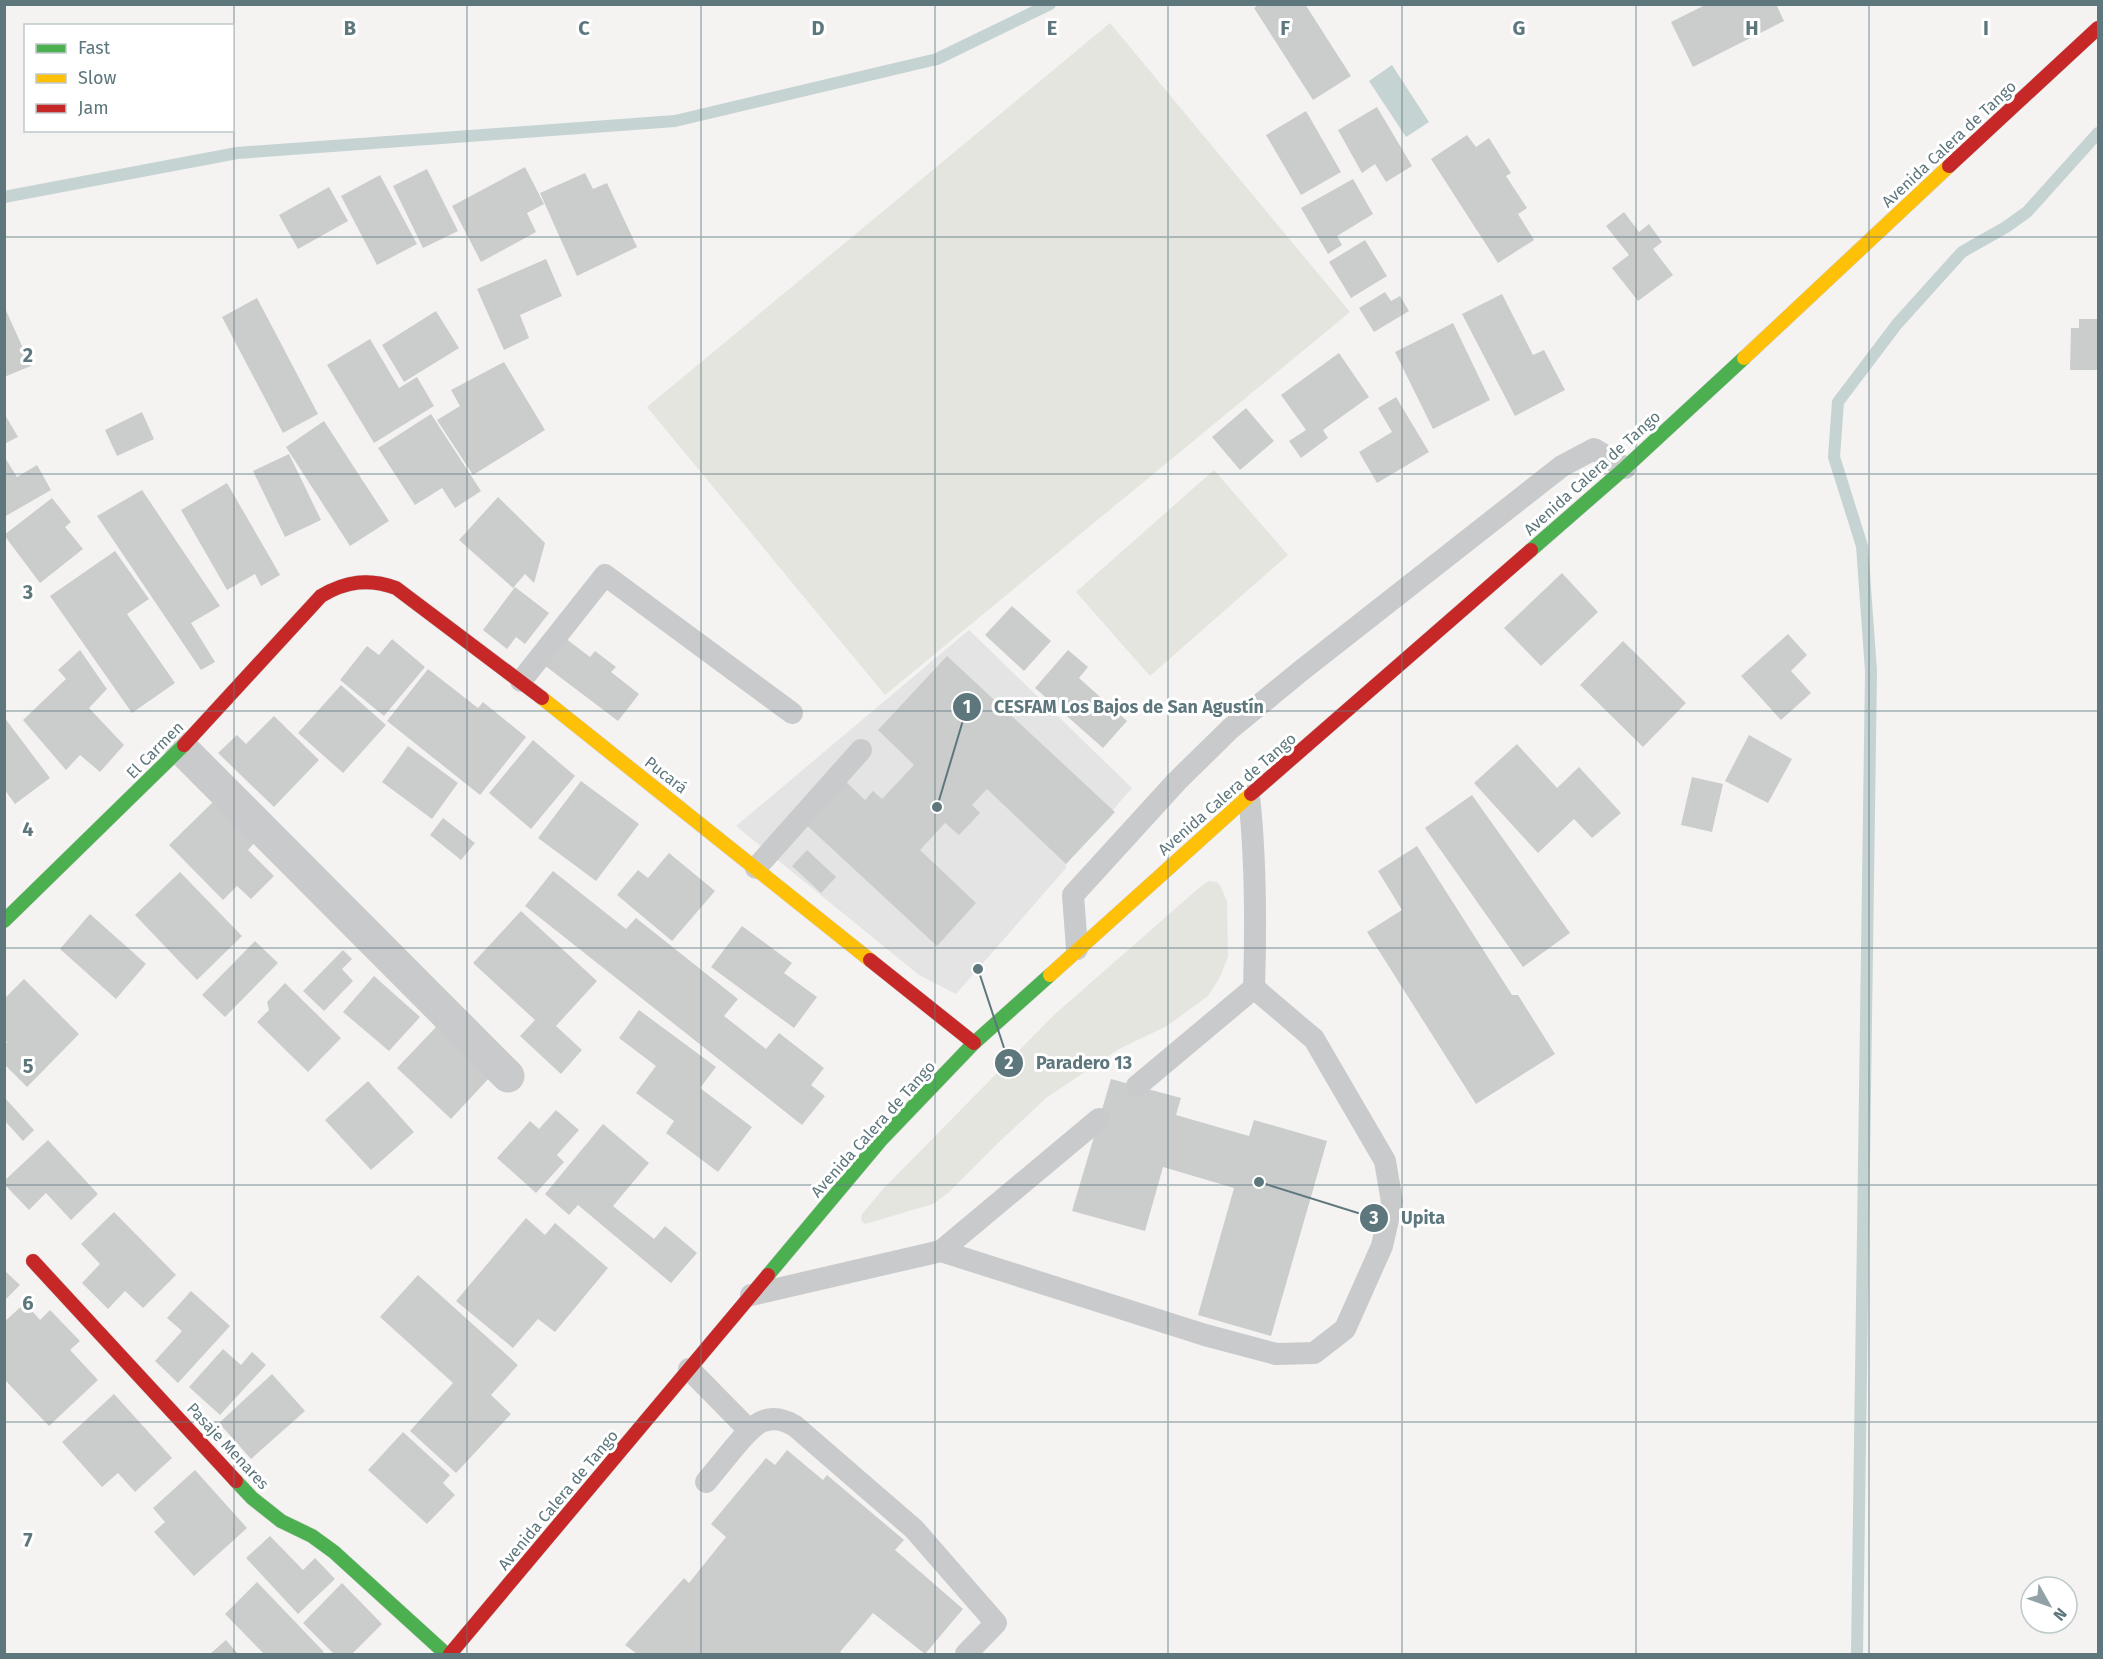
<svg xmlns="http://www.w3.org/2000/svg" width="2103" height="1659" font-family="'Fira Sans',sans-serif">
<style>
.built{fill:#e3e4e3}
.green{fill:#e3e5de}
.water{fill:#c6d3d3}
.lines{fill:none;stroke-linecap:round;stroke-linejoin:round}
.stream{stroke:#c6d3d3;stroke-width:12}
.building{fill:#cbcdcd}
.fast-casing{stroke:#d0d1d1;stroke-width:15}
.slow-casing{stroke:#d0d1d1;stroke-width:15}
.jam-casing{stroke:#d0d1d1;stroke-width:15}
.lane{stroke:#c9cacb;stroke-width:22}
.street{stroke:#c9cacb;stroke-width:33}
.fast{stroke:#4caf50;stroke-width:14}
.slow{stroke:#ffc107;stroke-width:14}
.jam{stroke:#c62828;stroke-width:14}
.grid{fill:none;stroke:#5d777d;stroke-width:1.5;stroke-opacity:0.55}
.labels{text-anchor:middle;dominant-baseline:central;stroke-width:6;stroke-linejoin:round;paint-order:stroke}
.street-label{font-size:16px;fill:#5d777d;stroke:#fff}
.grid-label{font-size:20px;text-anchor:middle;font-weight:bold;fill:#5d777d;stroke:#fff;stroke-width:6;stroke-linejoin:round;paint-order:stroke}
.leader{fill:none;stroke:#5d777d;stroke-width:2}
.callout-dot{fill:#5d777d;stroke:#fff;stroke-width:2}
.mark-label{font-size:18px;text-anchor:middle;font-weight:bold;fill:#fff}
.callout-label{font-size:18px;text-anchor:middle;font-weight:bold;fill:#5d777d;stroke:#fff;stroke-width:6;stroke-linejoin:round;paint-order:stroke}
</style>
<rect width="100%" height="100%" fill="#f4f3f1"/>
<path class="built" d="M969,630L1132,788L1066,864V868L956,994L919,975L736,826Z"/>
<path class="green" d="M1110,23L1350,312L885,695L647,407Z
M1214,470L1288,555L1150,676L1076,592Z
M1209,881L1217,882L1220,885L1227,901L1228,957L1219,979L1208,996L1167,1026L1119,1049L1046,1098L996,1145L948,1193L933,1204L865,1224L861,1220L862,1214L883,1189L1054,1015L1200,887Z"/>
<path class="water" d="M1392,65L1429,122L1406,137L1369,81Z"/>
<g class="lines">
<path class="stream" d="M4,197L237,153L675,121L937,59L1050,4
M1857,1654L1871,671L1862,546L1834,457L1838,402L1897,324L1962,252L2006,227L2027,212L2098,133"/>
</g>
<path class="building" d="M1260,4H1305L1351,76L1313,100L1254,8Z
M1707,4H1776L1784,21L1693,67L1671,22Z
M1377,107L1412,166L1386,182L1375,164L1362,173L1338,130Z
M1306,111L1341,172L1301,195L1266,135Z
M1467,135L1476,147L1489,138L1511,173L1506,176L1527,208L1518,214L1534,240L1498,263L1431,159Z
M525,167L544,204L527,213L536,232L481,262L452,206Z
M427,169L458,231L423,248L393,186Z
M585,173L593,189L607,183L637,247L577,276L540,193Z
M380,175L417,244L377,265L341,196Z
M1353,179L1373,214L1337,236L1342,245L1328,254L1301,208Z
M329,187L348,221L298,249L279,215Z
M1624,212L1639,232L1649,224L1662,242L1653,249L1673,275L1638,301L1612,268L1629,255L1606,226Z
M1365,240L1387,276L1351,298L1329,262Z
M546,259L562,296L520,315L529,338L504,350L477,289Z
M1385,292L1391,301L1400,296L1409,311L1374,332L1359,308Z
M1502,294L1533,355L1544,350L1565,390L1515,416L1462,314Z
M257,298L318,414L283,433L222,317Z
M4,306L31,366L4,377Z
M436,311L459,348L404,382L382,345Z
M2079,319H2098V370H2070L2071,328H2079Z
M1453,323L1490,400L1433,429L1395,352Z
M370,339L399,388L417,377L434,406L374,443L327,365Z
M1339,353L1369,397L1323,430L1328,438L1301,458L1289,441L1306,430L1281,395Z
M504,362L545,430L473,475L437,420L460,406L451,390Z
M1396,397L1429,452L1377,483L1359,452L1392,432L1378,408Z
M1246,408L1274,441L1240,470L1212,437Z
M142,412L154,439L117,456L105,430Z
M4,413L18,437L4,444Z
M431,414L481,491L455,508L442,488L415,505L378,448Z
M324,421L389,521L350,546L286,447Z
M289,454L321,520L285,537L253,471Z
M4,456L17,477L37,465L51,490L4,517Z
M227,483L280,575L261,586L255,574L227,590L181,510Z
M142,490L220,606L191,623L215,662L201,670L97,516Z
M498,497L545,543L534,583L525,574L513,588L459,540Z
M52,498L71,522L65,527L83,549L40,583L4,535Z
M115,551L149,599L127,614L175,683L132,713L50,596Z
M1562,573L1598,612L1541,666L1504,628Z
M515,587L549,613L525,644L516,637L507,649L483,630Z
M1012,606L1051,641L1024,671L985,635Z
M1788,634L1807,655L1791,671L1811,693L1781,720L1741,676Z
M565,638L590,657L595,651L616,667L611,672L639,694L618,721L544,665Z
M392,639L425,667L384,716L340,680L367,646L379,655Z
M1623,641L1686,703L1643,747L1580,685Z
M80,650L107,689L89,708L124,745L100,772L80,755L66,770L23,720L66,679L58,670Z
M1068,650L1088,667L1079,678L1127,721L1103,748L1035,688Z
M947,656L1115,812L1066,864L987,789L972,805L980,813L959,835L945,823L920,850L976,903L937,946L801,820L841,777L865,800L873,791L882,799L914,765L878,730Z
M428,669L478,708L483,702L526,737L480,795L387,721Z
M341,685L386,725L343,773L298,733Z
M274,716L319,760L274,807L218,753L237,735L246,744Z
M4,717L50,778L15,804L4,789Z
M1749,735L1792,759L1768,803L1725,781Z
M533,740L575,776L531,829L489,793Z
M1517,744L1557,788L1579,767L1621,813L1592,838L1574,819L1538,853L1474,783Z
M408,746L458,783L432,819L382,782Z
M1692,777L1723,784L1712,832L1681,825Z
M581,781L639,824L596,881L538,838Z
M1472,795L1570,933L1523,967L1425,828Z
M216,799L257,840L248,850L274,876L251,899L237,886L223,900L169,845Z
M443,818L475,843L461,860L430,835Z
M1417,846L1512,995H1518L1555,1054L1476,1104L1367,932L1402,910L1378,871Z
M807,850L836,877L821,893L792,866Z
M669,853L715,891L672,941L617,895L638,870L648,878Z
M553,871L626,929L636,918L738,999L724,1016L766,1049L779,1033L824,1068L811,1085L825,1096L802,1125L525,906Z
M180,872L242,936L197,980L135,915Z
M521,911L597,981L556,1026L582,1050L561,1074L520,1036L535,1020L473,963Z
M90,914L146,964L116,999L60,949Z
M742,926L792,963L784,973L817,997L794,1028L711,967Z
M255,941L278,963L225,1017L202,995Z
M343,950L352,959L342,969L353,981L324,1011L303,991Z
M374,976L420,1017L389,1051L343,1012Z
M24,979L79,1034L27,1087L5,1065V1045L7,1042L5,1040V998Z
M285,983L341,1038L308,1072L257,1022L269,1010L267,1002Z
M639,1010L716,1067L700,1088L752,1127L718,1172L666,1133L674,1121L636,1093L656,1066L619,1038Z
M437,1026L491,1076L451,1119L397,1068Z
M1111,1079L1181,1098L1176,1115L1249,1136L1254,1120L1327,1141L1271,1336L1198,1315L1234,1188L1163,1167L1145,1231L1072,1211Z
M368,1081L414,1132L371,1170L325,1120Z
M5,1098L34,1130L23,1141L5,1121Z
M556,1110L579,1130L557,1155L564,1162L536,1193L497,1158L530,1121L539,1129Z
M603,1124L649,1163L613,1206L654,1239L665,1226L697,1253L671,1283L578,1205L569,1215L545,1194Z
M48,1140L98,1194L71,1220L46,1193L29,1210L4,1184V1181Z
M114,1212L176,1275L143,1308L125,1291L108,1309L82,1283L100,1264L81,1244Z
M526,1218L545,1235L555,1223L608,1268L555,1332L538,1319L513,1348L456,1301Z
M4,1270L20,1285L4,1301Z
M418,1275L518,1365L491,1395L511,1414L456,1473L410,1431L453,1383L380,1317Z
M191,1291L230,1326L178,1383L155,1361L182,1331L167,1318Z
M25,1303L40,1320L50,1310L80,1341L70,1350L98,1380L49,1426L4,1379V1322Z
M223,1349L241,1365L252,1352L266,1365L220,1415L189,1387Z
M272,1374L305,1411L251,1459L219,1423Z
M114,1394L172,1458L135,1492L118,1473L102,1487L62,1442Z
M403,1432L450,1475L443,1483L455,1495L427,1524L368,1470Z
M787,1450L823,1480L827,1475L904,1540L895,1550L963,1609L925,1654L873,1613L840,1652L843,1654H637L625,1645L684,1578L689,1583L726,1537L711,1524L766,1458L775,1465Z
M195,1470L247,1528L194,1576L154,1532L165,1522L153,1508Z
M270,1536L303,1570L315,1558L335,1579L298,1614L246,1558Z
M257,1582L324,1652L321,1654H264L225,1614Z
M342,1583L382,1624L352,1654H334L303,1623Z
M226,1640L238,1654H210Z"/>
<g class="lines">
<defs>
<path id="fast" d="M1531,550L1625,468L1744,358
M4,921L184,745
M768,1275L881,1140L974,1043L1050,975
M236,1481L252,1498L281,1521L312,1536L334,1552L446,1654"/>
<path id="slow" d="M1744,358L1949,166
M542,698L870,960
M1050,975L1251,794"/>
<path id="jam" d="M1949,166L2098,28
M184,745L321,596C346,581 369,578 396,588L542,698
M1251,794L1531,550
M870,960L974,1043
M33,1261L236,1481
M450,1654L768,1275"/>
</defs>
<use href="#fast" class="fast-casing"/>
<use href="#slow" class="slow-casing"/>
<use href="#jam" class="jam-casing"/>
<path class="lane" d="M521,681L605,575L792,713
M756,868L861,750
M1077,949L1073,895L1177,781L1230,729L1302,670L1562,466L1594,449L1625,468
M1137,1086L1254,988C1256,925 1256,860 1249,796
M941,1251L1205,1335L1276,1354L1314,1353L1345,1329L1382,1246L1392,1202L1385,1161L1314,1039L1254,988
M751,1295L941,1251L1099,1119
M689,1369L749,1430
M706,1482C715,1471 724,1460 733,1449C751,1428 765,1408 795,1426L914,1529L996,1623L966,1654"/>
<path class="street" d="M181,748L508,1076"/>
<use href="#fast" class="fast"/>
<use href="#slow" class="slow"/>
<use href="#jam" class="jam"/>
</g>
<path class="grid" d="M234,4V1654M467,4V1654M701,4V1654M935,4V1654M1168,4V1654M1402,4V1654M1636,4V1654M1869,4V1654M4,237H2098M4,474H2098M4,711H2098M4,948H2098M4,1185H2098M4,1422H2098"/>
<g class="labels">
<g class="street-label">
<text transform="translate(1949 144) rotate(-43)">Avenida Calera de Tango</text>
<text transform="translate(1592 473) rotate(-42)">Avenida Calera de Tango</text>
<text transform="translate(155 750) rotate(-45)">El Carmen</text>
<text transform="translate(666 775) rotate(38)">Pucará</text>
<text transform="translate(1227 794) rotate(-41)">Avenida Calera de Tango</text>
<text transform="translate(873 1129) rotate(-48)">Avenida Calera de Tango</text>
<text transform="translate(228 1446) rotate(47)">Pasaje Menares</text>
<text transform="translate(558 1500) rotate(-50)">Avenida Calera de Tango</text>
</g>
</g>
<g class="grid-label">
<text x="350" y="35">B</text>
<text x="584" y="35">C</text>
<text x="818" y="35">D</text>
<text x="1052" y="35">E</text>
<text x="1285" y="35">F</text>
<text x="1519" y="35">G</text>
<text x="1752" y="35">H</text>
<text x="1986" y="35">I</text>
<text x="28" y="362">2</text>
<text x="28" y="599">3</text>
<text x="28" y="836">4</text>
<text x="28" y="1073">5</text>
<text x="28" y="1310">6</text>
<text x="28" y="1547">7</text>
</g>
<path class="leader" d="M937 807L967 707M978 969L1009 1063M1259 1182L1374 1218"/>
<g class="callout-dot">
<circle cx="937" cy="807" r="6"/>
<circle cx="978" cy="969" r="6"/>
<circle cx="1259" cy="1182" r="6"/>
<circle cx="967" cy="707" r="15"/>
<circle cx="1009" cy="1063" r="15"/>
<circle cx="1374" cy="1218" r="15"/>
</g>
<g class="mark-label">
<text x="967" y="713">1</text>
<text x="1009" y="1069">2</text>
<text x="1374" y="1224">3</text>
</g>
<g class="callout-label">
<text x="1129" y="713">CESFAM Los Bajos de San Agustín</text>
<text x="1084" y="1069">Paradero 13</text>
<text x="1423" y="1224">Upita</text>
</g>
<rect width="2103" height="1659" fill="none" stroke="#5d777d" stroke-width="12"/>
<rect x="24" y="24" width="210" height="108" fill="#ffffff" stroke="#bec9cb" stroke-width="1.5"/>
<rect x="36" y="44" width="30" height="9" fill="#4caf50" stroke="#bec9cb" stroke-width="1.5"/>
<text x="78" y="54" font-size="18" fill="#5d777d">Fast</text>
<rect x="36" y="74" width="30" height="9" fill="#ffc107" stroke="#bec9cb" stroke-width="1.5"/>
<text x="78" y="84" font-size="18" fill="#5d777d">Slow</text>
<rect x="36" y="104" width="30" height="9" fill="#c62828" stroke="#bec9cb" stroke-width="1.5"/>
<text x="78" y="114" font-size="18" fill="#5d777d">Jam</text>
<g transform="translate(2049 1605) rotate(130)"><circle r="28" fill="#ffffff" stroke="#bec9cb" stroke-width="1.5"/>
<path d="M0-4.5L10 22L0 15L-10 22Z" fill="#92a2a6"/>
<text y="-9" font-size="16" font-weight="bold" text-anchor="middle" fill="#5d777d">N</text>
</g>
</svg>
